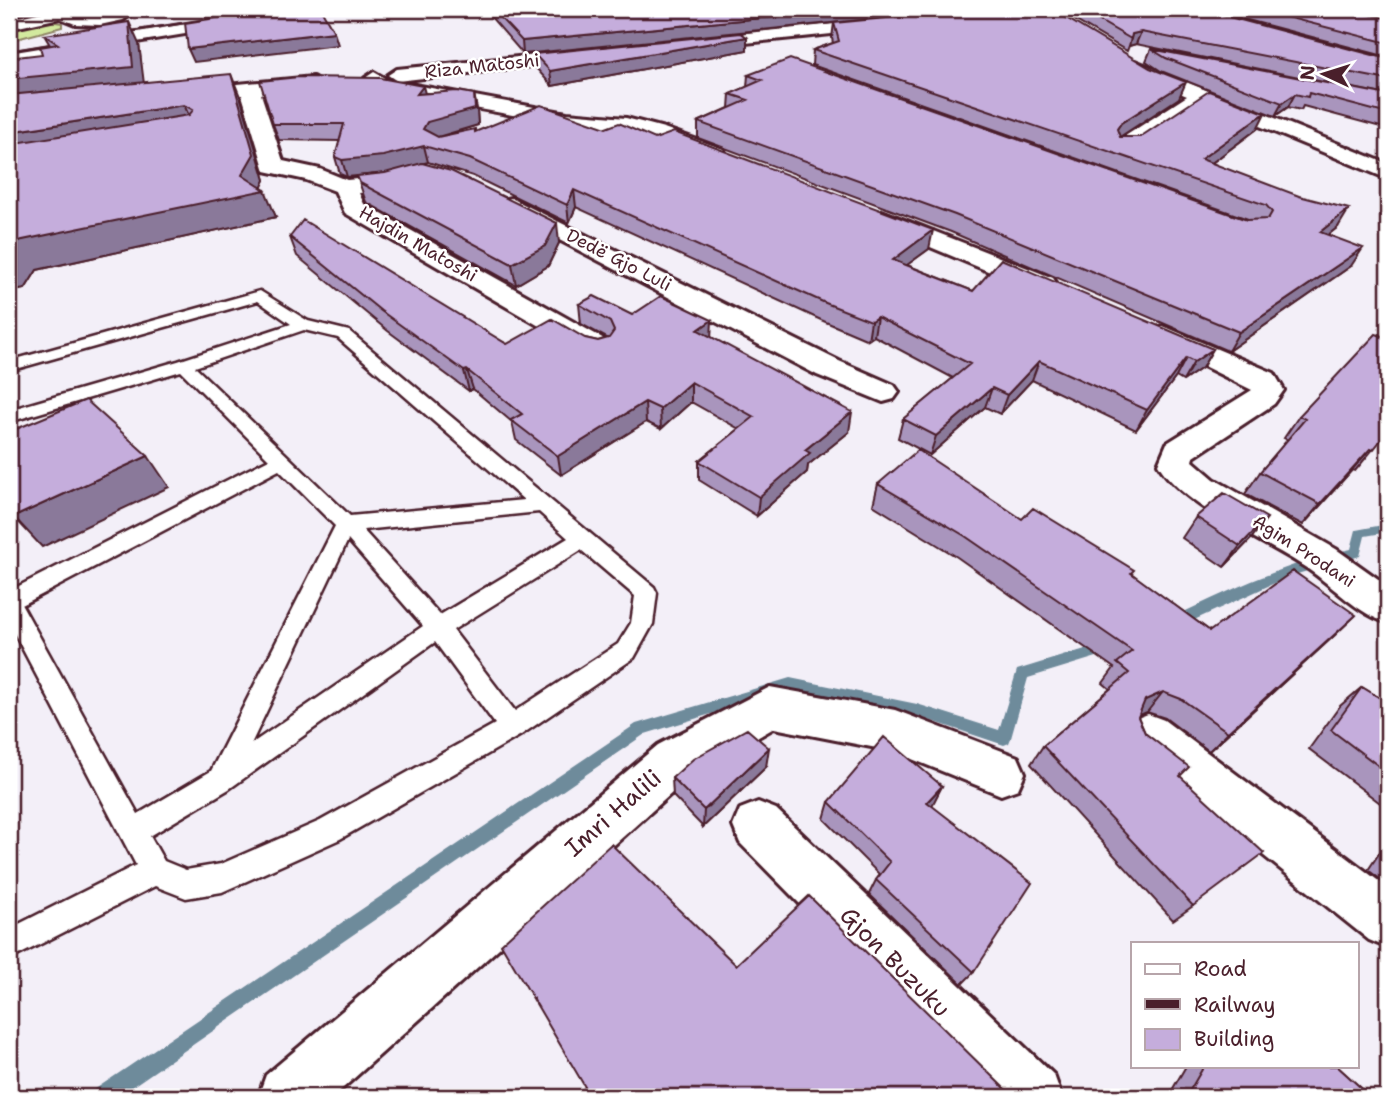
<svg xmlns="http://www.w3.org/2000/svg" width="1397" height="1106" font-family="'Shantell Sans',sans-serif">
<style>
.green{fill:#d2e99e;stroke:#8e8464;stroke-width:2}
.lines{fill:none;stroke-linecap:round;stroke-linejoin:round}
.stream{fill:#6e8b9b;fill-rule:evenodd}
.service-casing{stroke:#4a1f2b;stroke-width:5}
.minor-casing{stroke:#4a1f2b;stroke-width:6}
.tertiary-casing{stroke:#4a1f2b;stroke-width:6}
.service{fill:#fff;fill-rule:evenodd}
.minor{fill:#fff;fill-rule:evenodd}
.tertiary{fill:#fff;fill-rule:evenodd}
.rail{stroke:#4a1f2b;stroke-width:2.5}
.wall{fill:#a995bd;stroke:#4a1f2b;stroke-width:2}
.shaded-wall{fill:#8a799a;stroke:#4a1f2b;stroke-width:2}
.building{fill:#c5addc;stroke:#4a1f2b;stroke-width:2}
.labels{text-anchor:middle;dominant-baseline:central;stroke-width:5;stroke-linejoin:round;paint-order:stroke}
.far-street-label{font-size:18px;fill:#4a1f2b;stroke:#fff}
.near-street-label{font-size:24px;fill:#4a1f2b;stroke:#fff}
</style>
<rect width="100%" height="100%" fill="#f3eff8"/>
<filter id="ink" filterUnits="userSpaceOnUse"><feTurbulence type="fractalNoise" baseFrequency=".0143" numOctaves="2"/><feDisplacementMap in="SourceGraphic" scale="14" xChannelSelector="R" yChannelSelector="G"/><feConvolveMatrix kernelMatrix="1 2 1 2 8 2 1 2 1" color-interpolation-filters="sRGB"/></filter>
<g filter="url(#ink)">
<path class="green" d="M49,21L62,23V27L9,41V29Z"/>
<g class="lines">
<path class="stream" d="M1388,524V532L1365,536L1360,556L1290,576L1179,627L1174,628L1169,627L1167,623L1169,619C1228,591 1286,563 1351,549L1356,530Z
M1108,642L1113,644L1115,648L1113,652L1028,678L1011,738L1009,743L1004,745L917,716L790,690L645,734L117,1097H91L94,1090L636,724L790,678L917,704L999,730L1017,670Z"/>
<defs>
<path id="service" d="M260,291L308,321L349,331L654,587L657,593L653,624L634,658L521,735L340,839L222,892L186,898L155,886L9,960V929L136,865L9,623V591L269,459L181,371L9,422V410L178,361L291,324L258,301L9,371V361ZM304,330L338,338L524,500L350,516L195,367ZM279,470L335,526L211,771L138,814L22,605ZM539,512L568,538L440,615L363,530ZM348,540L423,626L251,744ZM581,550L635,596L631,623L618,644L515,711L453,630ZM435,642L495,724L320,821L221,864L186,870L164,861L150,836L229,789Z"/>
<path id="minor" d="M278,9H314L306,14L9,63V53Z
M884,19L892,24L890,28L697,48L688,43L697,38Z
M588,50L597,55L594,59L397,81L388,75L397,69Z
M1135,61L1388,164V179L1204,103L1132,152H1116L1113,147L1116,142L1187,96L1128,71L1126,67L1128,63Z
M374,72L388,80L567,113L626,118L664,128L723,149L726,154L715,161L625,130L567,125L382,91L375,89L365,78Z
M313,77L323,83L320,87L261,94L283,161L320,169L347,180L388,176L410,170L418,172L421,177C411,192 377,191 359,193L364,204L606,340L610,346L606,352L595,355L584,352L345,213L335,191L306,180L265,171L242,95L185,101L175,95L185,89Z
M511,198L839,361L894,385L899,392L894,399L883,402L817,375L502,210L499,205L502,200Z
M882,211L1053,278L1057,284L1053,290H1033L873,223L870,218L873,213Z
M1163,326L1274,373L1284,390L1274,404L1194,457L1193,461L1214,479L1336,549L1388,586V623C1358,614 1334,587 1308,569C1265,540 1184,508 1158,464L1167,443L1252,390L1153,341L1148,335L1153,329Z
M770,687L895,710L1018,757L1025,773L1018,789L1001,795L892,751L774,728L692,775L333,1097H258L266,1075L658,745Z
M1148,714L1164,720L1388,888V948L1369,940L1132,750L1125,735L1132,720Z
M758,802L776,809L1054,1075L1062,1097H990L740,843L733,826L740,809Z"/>
<path id="tertiary" d="M57,9H86L80,15C101,18 118,8 138,9L123,20L100,25L75,24L60,18L9,29V19Z"/>
</defs>
<use href="#service" class="service-casing"/>
<use href="#minor" class="minor-casing"/>
<use href="#tertiary" class="tertiary-casing"/>
<use href="#service" class="service"/>
<use href="#minor" class="minor"/>
<use href="#tertiary" class="tertiary"/>
<path class="rail" d="M114,34L273,9
M9,51L69,41"/>
</g>
<path class="wall" d="M84,9H120L86,13Z
M484,9H969L523,54Z
M1056,9H1199L1388,59V95L1136,44L1129,46L1127,51Z
M1206,9H1344L1388,19V57Z
M1351,9H1388V18Z
M834,23L1179,98L1120,137H1140L1257,129L1212,163L1338,227L1328,235L1351,266L1228,351L951,232L698,138V122L729,108L730,94L747,87L748,75L1248,219L812,65L813,50L833,43L832,38Z
M44,35L139,44L143,83L241,99L265,180L261,187L276,217L37,270L25,289L50,45Z
M747,37V50L552,86L536,68L534,54Z
M1151,49L1388,95V129L1303,106L1301,110L1288,107L1275,116L1161,71L1146,61Z
M425,93L474,94L477,110L478,125L438,137L476,132L606,128L655,139L929,249L907,265L973,291L1213,349L1202,368L1183,381L1176,377L1136,430L1032,380L1000,414L985,407L930,455L898,438L903,419L953,378L874,336L868,340L821,320L576,207L569,223L473,176L428,162L424,163L559,243L548,266L516,285L366,202L357,176L347,177L340,174L335,157L340,141L279,140L273,124Z
M290,237L507,344L585,338L598,341L607,338L581,324L579,304L632,315L711,337L849,432L808,465L807,472L757,516L699,480V461L739,429L691,402L661,429L646,422L561,475L516,440L512,422L473,389L469,391L388,331L297,256Z
M1299,416L1388,431L1355,471L1352,470L1303,525L1245,494L1260,472L1288,440L1284,438Z
M878,484L1022,519L1132,574L1210,631L1335,635L1209,751L1165,718L1147,712L1139,715L1138,717L1145,733L1180,776L1193,906L1173,920L1031,764L1043,746L1110,689L1103,683L1114,668L957,557L873,505Z
M1196,517L1251,539L1224,567L1182,538Z
M1362,687L1388,703V809L1309,749L1340,706Z
M766,767L703,827L673,796L672,778Z
M942,786L931,806L974,972L962,984L869,894L876,880L880,875L824,819L829,802Z
M1388,840V885L1368,870Z
M1186,1066H1337L1371,1097H1168Z"/>
<path class="shaded-wall" d="M9,9H41L9,14Z
M93,9H120L95,13Z
M856,9H969L523,54L522,41Z
M129,22L139,44L145,92L9,105V79Z
M334,32L338,45L194,62L188,49Z
M1141,32L1136,44L1129,46L1132,34Z
M747,37V50L552,86L550,71Z
M231,74L241,99L265,180L260,191L265,190L276,217L37,270L25,289L9,292V254L18,241L242,175Z
M1186,82L1179,98L1115,140L1117,129L1121,123Z
M423,86L427,101L417,94Z
M474,94L477,110L478,125L431,139L423,129L427,122Z
M1295,94L1288,107L1275,116L1282,103Z
M184,105L196,130L9,160V132Z
M1265,113L1257,129L1194,176L1201,159Z
M424,146L428,162L388,173L347,177L342,160Z
M574,190L576,207L569,223L567,205Z
M1349,209L1338,227L1309,250L1320,232Z
M557,223L559,243L548,266L516,285L512,264Z
M933,230L929,249L889,278L893,260Z
M1363,248L1351,266L1228,351L1239,332Z
M877,317L874,336L868,340L871,321Z
M712,320L711,340L698,330Z
M1213,349L1202,368L1183,381L1194,362Z
M1186,358L1176,377L1136,430L1147,410Z
M1039,361L1032,380L1000,414L1007,395Z
M467,370L473,389L469,391L464,371Z
M691,382V402L661,429L660,409Z
M992,388L985,407L930,455L936,436Z
M645,402L646,422L561,475L558,456Z
M852,412L849,432L808,465L807,472L757,516L759,497L805,450Z
M1370,449L1352,470L1303,525L1320,504Z
M148,456L169,487L42,547L14,517Z
M1267,518L1251,539L1224,567L1240,546Z
M1356,615L1335,635L1209,751L1228,732Z
M1163,692L1147,712L1130,719L1145,700Z
M769,748L766,767L703,827L704,810Z
M942,786L933,804L918,819L927,802Z"/>
<path class="building" d="M271,9H321L334,32L188,49L185,23Z
M492,9H856L522,41Z
M981,9H1051L1150,68L1186,82L1121,123L1117,129L1120,137H1140L1209,91L1265,113L1201,159L1299,196L1349,209L1320,232L1363,248L1239,332L955,215L698,122L748,100L730,94L762,80L748,75L790,59L1247,220L1268,219L1272,212L1266,205L813,50L839,41L834,23Z
M1079,9H1199L1388,59V80L1141,32L1132,34L1131,39Z
M1255,9H1344L1388,19V43Z
M129,22L133,67L9,79V58L42,54L40,47L58,44L44,35Z
M741,33L747,37L550,71L534,54Z
M1151,49L1388,95V114L1309,93L1308,97L1295,94L1282,103L1166,58Z
M231,74L254,154L242,175L265,190L18,241L9,254V144L189,115L193,110L184,105L9,132V95Z
M299,77L380,78L423,86L417,94L457,91L474,94L475,109L427,122L423,129L438,137L475,129V132L541,105L606,128L619,123L655,139L674,132L933,230L893,260L973,291L1001,259L1213,349L1194,362L1186,358L1147,410L1039,361L1007,395L992,388L936,436L903,419L970,364L877,317L871,321L823,302L574,190L567,205L470,159L424,146L383,156L342,160L335,157L344,124H273L260,81Z
M422,163L451,171L557,223L545,246L512,264L360,183L357,176L385,173Z
M303,220L507,344L552,319L585,338L598,341L609,338L614,331L610,322L579,304L594,296L632,315L661,296L712,320L698,330L852,412L805,450L810,453L759,497L699,461L754,417L691,382L660,409L645,402L558,456L511,420L522,414L467,370L464,371L381,311L290,237Z
M1376,334L1388,338V431L1373,450L1370,449L1320,504L1260,472L1305,419L1299,416Z
M86,400L148,456L14,517L9,509V432Z
M918,450L1022,519L1033,508L1134,570L1131,573L1210,631L1293,571L1356,615L1228,732L1181,699L1163,692L1145,700L1138,717L1145,733L1189,767L1180,776L1264,853L1193,906L1043,746L1129,673L1117,663L1132,651L965,536L878,484Z
M1224,493L1267,518L1240,546L1196,517Z
M1362,687L1388,703V773L1331,730Z
M747,729L769,748L704,810L672,778L693,759Z
M884,737L942,786L927,802L1032,883L974,972L876,880L890,862L829,802Z
M611,844L736,965L809,896L1007,1091L1003,1097H574L585,1087L501,944Z
M1204,1066H1337L1371,1097H1186Z"/>
</g>
<g class="labels">
<g class="far-street-label">
<text transform="translate(482 66) rotate(-6)">Riza Matoshi</text>
<text transform="translate(418 244) rotate(30)">Hajdin Matoshi</text>
<text transform="translate(619 260) rotate(27)">Dedë Gjo Luli</text>
<text transform="translate(1304 551) rotate(33)">Agim Prodani</text>
</g>
<g class="near-street-label">
<text transform="translate(613 813) rotate(-41)">Imri Halili</text>
<text transform="translate(895 962) rotate(45)">Gjon Buzuku</text>
</g>
</g>
<rect width="1397" height="1106" fill="none" stroke="#fff" stroke-width="35"/>
<rect x="18" y="18" width="1362" height="1071" fill="none" stroke="#4a1f2b" stroke-width="2.5" filter="url(#ink)"/>
<rect x="1131" y="942" width="228" height="126" fill="#ffffff" stroke="#b7a5aa" stroke-width="2"/>
<rect x="1145" y="964" width="35" height="10" fill="#ffffff" stroke="#b7a5aa" stroke-width="2"/>
<text x="1194" y="976" font-size="21" fill="#4a1f2b">Road</text>
<rect x="1145" y="999" width="35" height="10" fill="#4a1f2b" stroke="#b7a5aa" stroke-width="2"/>
<text x="1194" y="1012" font-size="21" fill="#4a1f2b">Railway</text>
<rect x="1145" y="1029" width="35" height="21" fill="#c5addc" stroke="#b7a5aa" stroke-width="2"/>
<text x="1194" y="1046" font-size="21" fill="#4a1f2b">Building</text>
<g transform="translate(1324 74) rotate(274)" stroke="#ffffff" stroke-width="5" paint-order="stroke">
<path d="M0-5L12 26L0 18L-12 26Z" fill="#4a1f2b"/>
<text y="-10" font-size="19" font-weight="bold" text-anchor="middle" fill="#4a1f2b">N</text>
</g>
</svg>
